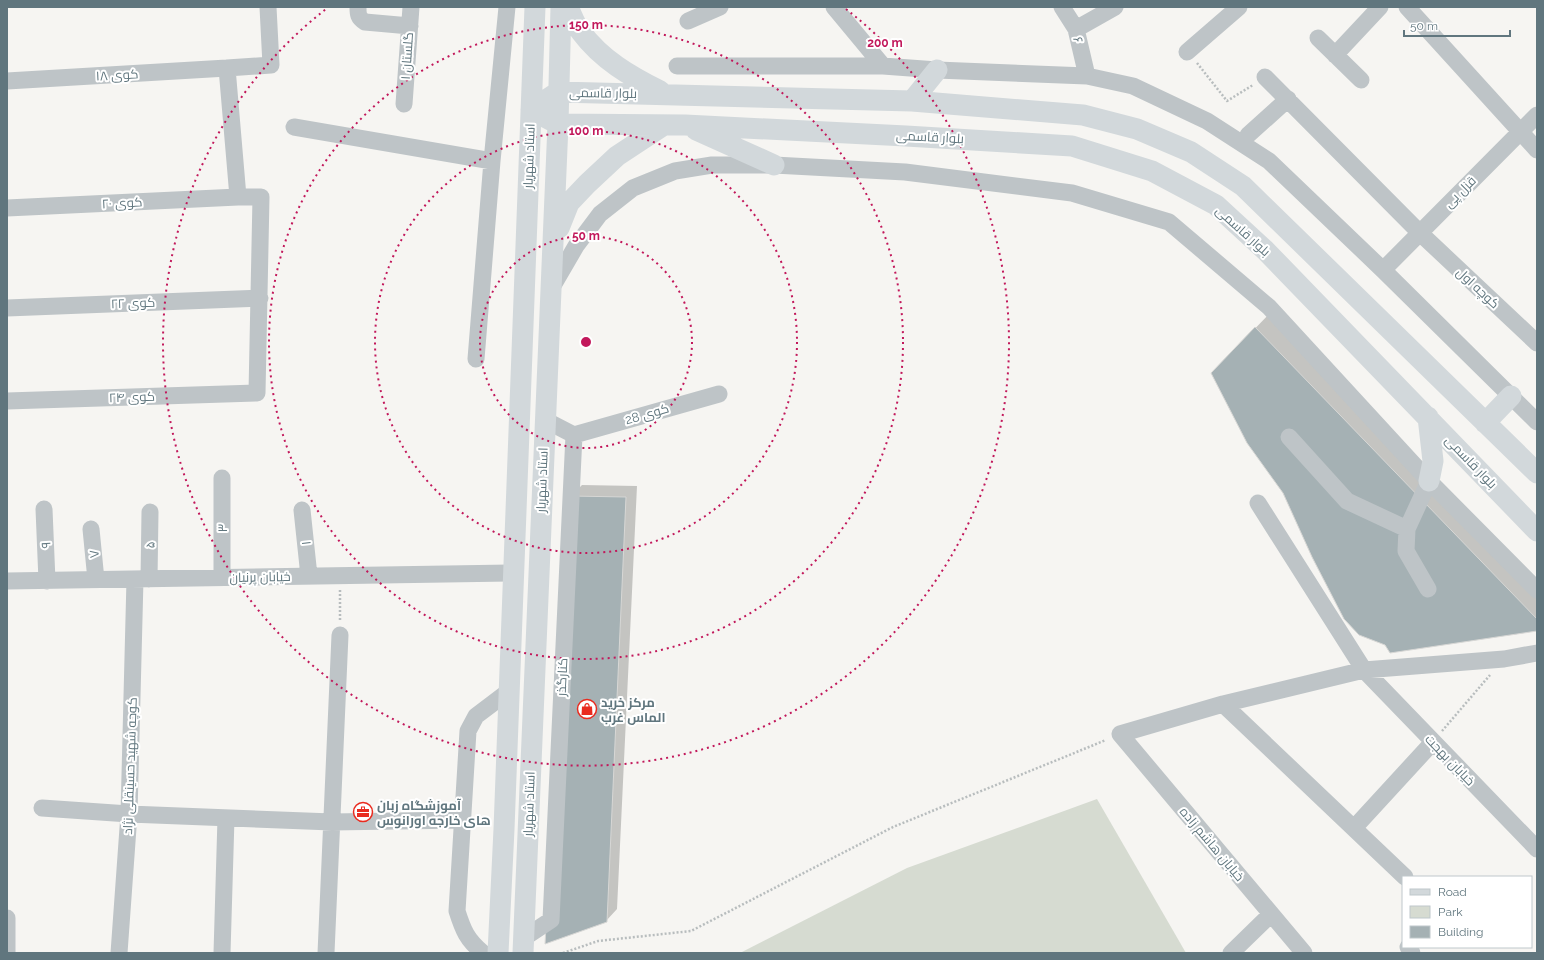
<svg xmlns="http://www.w3.org/2000/svg" width="1544" height="960" font-family="Raleway,Cairo,sans-serif">
<style>
.green{fill:#d6dbd1}
.shadow{fill:#0003}
.building{fill:#a5b1b4;stroke:#d7d7d5}
.lines{fill:none;stroke-linecap:round;stroke-linejoin:round}
.path{stroke:#b8bdbe;stroke-width:2.5;stroke-dasharray:2 2;stroke-linecap:butt}
.minor{stroke:#bec4c7;stroke-width:17}
.major{stroke:#d2d8db;stroke-width:21}
.ring{fill:none;stroke:#c2185b;stroke-width:2;stroke-dasharray:2 4}
.labels{text-anchor:middle;dominant-baseline:central;stroke-width:4;stroke-linejoin:round;paint-order:stroke}
.street-label{font-size:13px;fill:#60767e;stroke:#fff}
.poi-label{font-size:13px;font-weight:bold;fill:#60767e;stroke:#fff;text-anchor:start}
.centre{fill:#c2185b;stroke:#fff;stroke-width:2}
.ring-label{font-size:12px;text-anchor:middle;font-weight:bold;fill:#c2185b;stroke:#fff;stroke-width:4;stroke-linejoin:round;paint-order:stroke}
</style>
<rect width="100%" height="100%" fill="#f6f5f2"/>
<path class="green" d="M1097,799L1186,953H740L907,868Z"/>
<path class="shadow" d="M1272,311L1537,586V630L1385,644L1284,493L1212,373Z
M582,485L637,486L617,909L606,921L571,496Z"/>
<path class="building" d="M1255,327L1537,619V631L1390,653L1385,645L1359,635L1344,619L1312,557L1283,493L1247,443L1211,373Z
M570,496L626,497L607,922L545,944Z"/>
<g class="lines">
<path class="path" d="M1197,63L1227,101L1253,85
M340,620V589
M1442,731L1490,675
M563,953L598,941L691,931L893,827L1106,740"/>
<path class="minor" d="M358,7C358,14 358,18 365,22L410,26
M834,7L883,66
M1062,7L1076,29L1087,76
M1407,7L1537,150
M688,21L720,7
M1076,29L1115,7
M1318,38L1361,80
M1187,52L1239,7
M1335,55L1380,7
M677,66H883L937,70L1087,76L1133,86L1207,121L1269,161L1383,270L1537,422
M1265,77L1420,233L1537,343
M7,81L227,68
M404,104L411,7
M294,127L492,161
M1248,135L1288,99
M7,208L238,197
M1383,270L1537,115
M551,289L576,246L600,214L633,188L675,171L712,165H774L905,172L1072,193L1169,222L1269,307L1429,481L1537,590
M7,308L260,298
M476,359L492,161L507,7
M7,401L257,393L261,197H238L227,68L271,65L268,7
M574,435L719,394
M1289,437L1347,501L1407,529
M222,478V578
M1258,503L1364,670L1537,849
M44,509L47,581
M302,510L309,576
M91,529L96,580
M149,579L150,512
M7,581L513,573
M1428,589L1406,551L1407,529L1429,481
M1223,704L1405,877
M42,808L129,814L332,822L463,820
M1354,828L1433,742
M7,918V953
M524,938L551,920L574,435L545,420
M1408,947L1412,953
M119,953L129,814L135,579
M222,953L226,818
M326,953L340,635
M483,953C467,940 463,930 457,911L468,731L476,716L509,691
M1231,953L1271,914
M1304,953L1120,734L1223,704L1364,670L1504,659L1537,653"/>
<path class="major" d="M568,7C572,15 575,25 581,32C602,60 630,76 660,91
M912,101L937,70
M696,130L774,165
M559,228L569,203L587,184L617,156L664,125
M1428,417L1433,461L1429,481
M1485,423L1511,396
M1537,473L1243,186L1191,152L1137,129L1083,115L912,101L558,92L531,110L558,124L685,125L906,136L1072,146L1152,171L1216,205L1265,250L1537,531
M498,953L504,829L535,7
M523,953L558,124L561,7"/>
</g>
<g class="ring">
<circle cx="586" cy="342" r="106"/>
<circle cx="586" cy="342" r="211"/>
<circle cx="586" cy="342" r="317"/>
<path d="M846 9A423 423 0 1 1 326 9"/>
</g>
<defs>
<symbol id="shop-ring" viewBox="-11 -11 22 22"><circle r="9.5" fill="#fff" stroke="#e92b1f" stroke-width="1.5"/><path d="M-5-2.5h2.3a2.7 3.5 0 0 1 5.4 0H5L5.5 6h-11ZM-1.5-2.5h3a1.5 2.3 0 0 0-3 0Z" fill="#e92b1f"/></symbol>
<symbol id="office-ring" viewBox="-11 -11 22 22"><circle r="9.5" fill="#fff" stroke="#e92b1f" stroke-width="1.5"/><path d="M-6-3h4V-5.5h4V-3h4V5H-6ZM-1-4.5V-3h2v-1.5ZM-6 0V1H6V0Z" fill="#e92b1f"/></symbol>
</defs>
<g fill-rule="evenodd">
<use href="#shop-ring" x="576" y="698" width="22" height="22"/>
<use href="#office-ring" x="352" y="801" width="22" height="22"/>
</g>
<g class="labels">
<g class="street-label">
<text transform="translate(1078 40) rotate(77)">۶</text>
<text transform="translate(407 56) rotate(-86)">۱ گلستان</text>
<text transform="translate(117 75) rotate(-3)">کوی ۱۸</text>
<text transform="translate(603 93) rotate(1)">بلوار قاسمی</text>
<text transform="translate(930 137) rotate(3)">بلوار قاسمی</text>
<text transform="translate(529 156) rotate(-88)">استاد شهریار</text>
<text transform="translate(1460 192) rotate(-45)">قزل پی</text>
<text transform="translate(122 203) rotate(-3)">کوی ۲۰</text>
<text transform="translate(1243 231) rotate(42)">بلوار قاسمی</text>
<text transform="translate(1478 288) rotate(43)">کوچه اول</text>
<text transform="translate(133 303) rotate(-2)">کوی ۲۲</text>
<text transform="translate(132 397) rotate(-2)">کوی ۲۴</text>
<text transform="translate(647 414) rotate(-16)">کوی 28</text>
<text transform="translate(1471 462) rotate(46)">بلوار قاسمی</text>
<text transform="translate(542 480) rotate(-88)">استاد شهریار</text>
<text transform="translate(222 528) rotate(-90)">۳</text>
<text transform="translate(306 543) rotate(-96)">۱</text>
<text transform="translate(46 545) rotate(-92)">۹</text>
<text transform="translate(150 545) rotate(-89)">۵</text>
<text transform="translate(94 554) rotate(-96)">۷</text>
<text transform="translate(260 577) rotate(-1)">خیابان پرنیان</text>
<text transform="translate(562 677) rotate(-87)">کنارگذر</text>
<text transform="translate(1450 760) rotate(46)">خیابان بهجت</text>
<text transform="translate(130 766) rotate(-88)">کوچه شهید حسینقلی نژاد</text>
<text transform="translate(529 804) rotate(-88)">استاد شهریار</text>
<text transform="translate(1212 844) rotate(50)">خیابان هاشم زاده</text>
</g>
<g class="poi-label">
<text x="601" y="702">مرکز خرید<tspan x="601" dy="15">الماس غرب</tspan></text>
<text x="377" y="805">آموزشگاه زبان<tspan x="377" dy="15">های خارجه اورانوس</tspan></text>
</g>
</g>
<circle cx="586" cy="342" r="6" class="centre"/>
<g class="ring-label">
<text x="586" y="29">150 m</text>
<text x="885" y="47">200 m</text>
<text x="586" y="135">100 m</text>
<text x="586" y="240">50 m</text>
</g>
<rect width="1544" height="960" fill="none" stroke="#60767e" stroke-width="16"/>
<rect x="1402" y="876" width="130" height="72" fill="#ffffff" stroke="#bfc8cb"/>
<rect x="1410" y="889" width="20" height="6" fill="#d2d8db" stroke="#bfc8cb"/>
<text x="1438" y="896" font-size="12" fill="#60767e">Road</text>
<rect x="1410" y="906" width="20" height="12" fill="#d6dbd1" stroke="#bfc8cb"/>
<text x="1438" y="916" font-size="12" fill="#60767e">Park</text>
<rect x="1410" y="926" width="20" height="12" fill="#a5b1b4" stroke="#bfc8cb"/>
<text x="1438" y="936" font-size="12" fill="#60767e">Building</text>
<path d="M1404 30v6h106v-6" fill="none" stroke="#60767e" stroke-width="2"/>
<text x="1410" y="30" font-size="12" fill="#60767e" stroke="#ffffff" stroke-width="3" paint-order="stroke">50 m</text>
</svg>
